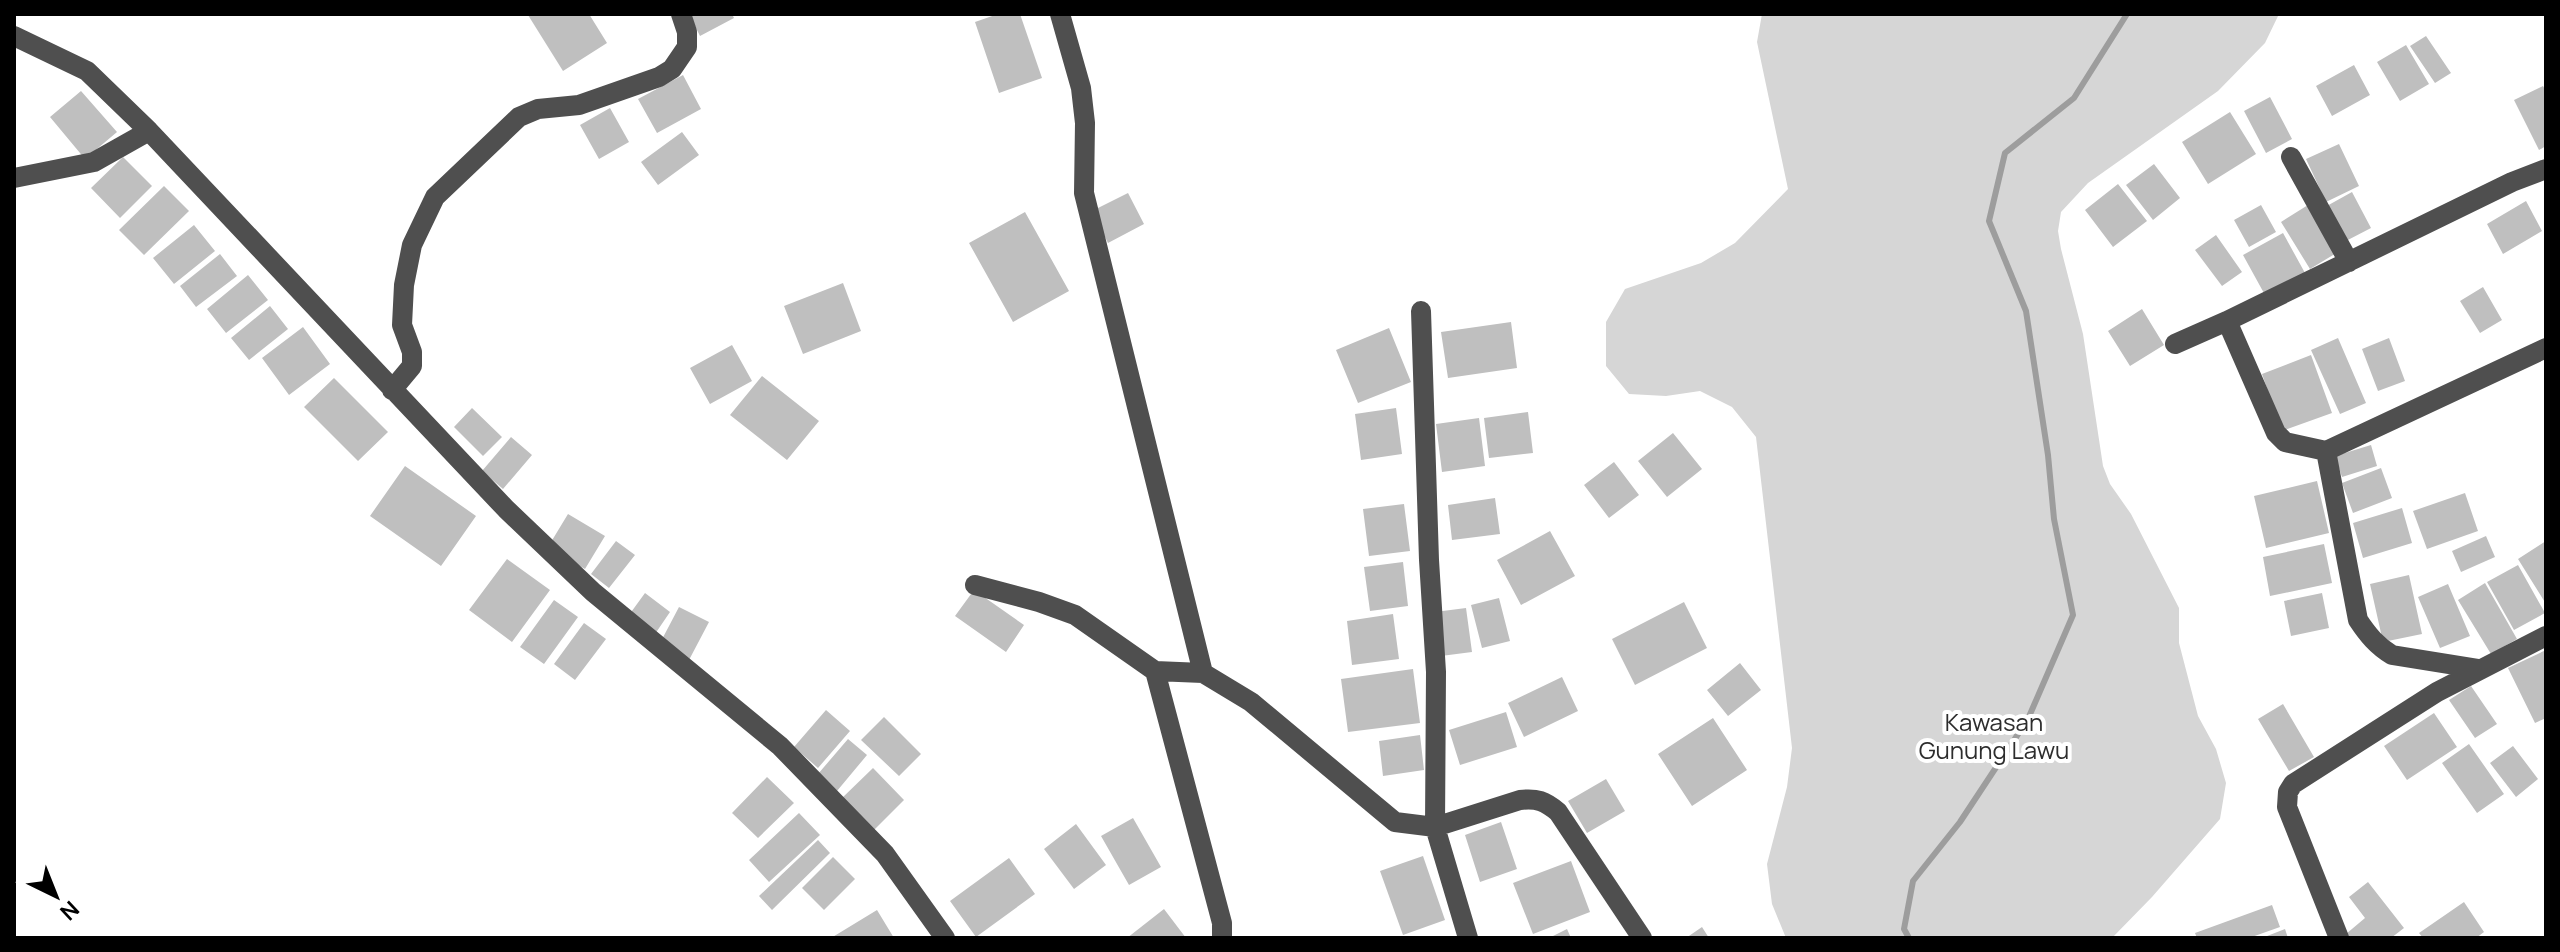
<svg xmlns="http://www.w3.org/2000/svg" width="2560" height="952" font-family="Manrope,sans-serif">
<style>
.green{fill:#d6d6d6}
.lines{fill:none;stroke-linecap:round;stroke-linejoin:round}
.stream{stroke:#9d9d9d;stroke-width:6}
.building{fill:#bfbfbf}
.minor{stroke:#4f4f4f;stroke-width:20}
.labels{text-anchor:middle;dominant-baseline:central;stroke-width:8;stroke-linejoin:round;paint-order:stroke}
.park-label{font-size:24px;fill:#2d2d2d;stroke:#fff}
</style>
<rect width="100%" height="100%" fill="#fff"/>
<path class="green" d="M1762,14H2279L2265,43L2218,91L2088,183L2061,212L2058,231L2061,249L2083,334L2103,466L2110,484L2131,514L2179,608V643L2198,716L2216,749L2226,783L2220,819L2152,897L2112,938H1786L1772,904L1767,864L1787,787L1792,748L1756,437L1732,407L1700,391L1666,396L1629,394L1606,366V322L1625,289L1701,263L1735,243L1788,189L1757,42Z"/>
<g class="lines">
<path class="stream" d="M1909,938L1904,929L1913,881L1960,822L2028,719L2073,615L2054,519L2048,455L2026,311L1989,221L2005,153L2074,98L2127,14"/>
</g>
<path class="building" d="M530,14H589L607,43L563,71L528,15Z
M689,14H732L734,18L700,36Z
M998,14H1020L1042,78L999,93L975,22Z
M2426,36L2451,73L2435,83L2410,46Z
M2406,45L2429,84L2400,101L2377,62Z
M2354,65L2370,95L2332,116L2316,86Z
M683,75L701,109L657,133L638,99Z
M2543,86L2546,91V146L2539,150L2514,100Z
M81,91L117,132L85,159L50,117Z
M2270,97L2292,139L2266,153L2244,111Z
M610,108L629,142L599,159L580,125Z
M2230,112L2256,154L2208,184L2182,142Z
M682,132L699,155L658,185L641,162Z
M2339,144L2359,186L2326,202L2306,159Z
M123,157L152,186L120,218L91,188Z
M2154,164L2180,198L2153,220L2126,185Z
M2118,184L2147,221L2113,247L2085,210Z
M164,186L189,211L144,255L119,230Z
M2352,192L2371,228L2344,242L2325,207Z
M1128,193L1144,224L1108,243L1092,211Z
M2526,201L2542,231L2503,254L2487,224Z
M2261,205L2276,232L2249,247L2234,220Z
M2308,205L2338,252L2310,269L2281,222Z
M1025,212L1069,291L1013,322L969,243Z
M194,225L215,251L174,284L153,258Z
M2283,233L2305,273L2265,295L2243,255Z
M2216,235L2242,272L2222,286L2195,250Z
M220,254L237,276L196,307L180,286Z
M248,275L268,300L226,333L207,309Z
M843,283L861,331L803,354L784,306Z
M2483,287L2502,320L2480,333L2460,301Z
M270,306L288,329L249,360L231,338Z
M2142,309L2164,345L2130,366L2108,331Z
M1511,322L1517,368L1448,378L1441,332Z
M303,327L330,364L289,395L262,358Z
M1389,328L1411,382L1358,403L1336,350Z
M2338,338L2366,403L2340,414L2311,350Z
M2389,338L2405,381L2378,391L2362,349Z
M732,345L752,381L710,404L690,368Z
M2311,355L2332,413L2282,431L2262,374Z
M762,376L819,421L787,460L730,415Z
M334,378L388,432L358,461L304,407Z
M472,408L502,437L483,456L454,427Z
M1396,408L1402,454L1361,460L1355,414Z
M1528,412L1533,453L1489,458L1484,418Z
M1479,418L1485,466L1442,472L1436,424Z
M1673,433L1702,469L1667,497L1638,461Z
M511,437L532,455L503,489L482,471Z
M2371,445L2377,466L2342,477L2335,456Z
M1614,462L1639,495L1609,518L1584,485Z
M405,466L476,516L441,566L370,516Z
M2381,468L2392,498L2353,513L2342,483Z
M2317,481L2329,533L2266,548L2254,496Z
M2465,493L2478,531L2427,549L2413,511Z
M1495,498L1500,534L1452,540L1448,505Z
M1404,504L1410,551L1369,556L1363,509Z
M2402,508L2412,543L2363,558L2353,523Z
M568,514L605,536L585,569L548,547Z
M1550,531L1575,576L1521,605L1497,560Z
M2486,536L2495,557L2461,572L2452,551Z
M616,541L635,555L609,588L591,574Z
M2546,541V604L2518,559Z
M2324,544L2332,583L2270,596L2263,557Z
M507,559L550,590L512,642L469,610Z
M1403,562L1408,606L1370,611L1364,567Z
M2518,565L2545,613L2514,630L2487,582Z
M2409,575L2422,634L2383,642L2370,584Z
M2485,583L2517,639L2491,654L2458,600Z
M2448,584L2470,636L2440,648L2418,597Z
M974,590L1024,625L1006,652L955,616Z
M645,593L670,612L655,634L629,615Z
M2322,593L2329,628L2291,636L2284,601Z
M1499,598L1510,641L1482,648L1471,605Z
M554,600L578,617L544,664L520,647Z
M1684,602L1707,648L1635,685L1612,639Z
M679,607L709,622L689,660L659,645Z
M1466,608L1472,652L1441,656L1435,612Z
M1393,614L1399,659L1352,665L1347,621Z
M584,623L606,639L575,680L554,664Z
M2546,650V718L2535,723L2508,668Z
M1740,663L1761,690L1728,716L1707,690Z
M1413,669L1420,723L1348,732L1341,679Z
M1562,677L1578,711L1524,737L1508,703Z
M2471,686L2497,724L2475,738L2449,700Z
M2283,704L2314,757L2289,771L2258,719Z
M826,710L850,731L818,768L794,747Z
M1506,712L1517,747L1460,765L1449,730Z
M2434,713L2457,747L2407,780L2384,746Z
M884,717L921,754L899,776L861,740Z
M1713,718L1747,770L1692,806L1658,754Z
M1420,735L1424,770L1383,776L1379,741Z
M848,739L867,755L837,791L818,774Z
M2469,744L2504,794L2477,813L2442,763Z
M2513,746L2538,779L2516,797L2490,763Z
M873,768L904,800L872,832L840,800Z
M767,777L794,803L758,838L732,813Z
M1606,779L1625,811L1587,833L1568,801Z
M799,813L820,835L769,882L749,860Z
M1133,818L1161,867L1129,885L1101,836Z
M1501,822L1517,869L1480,882L1465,835Z
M1076,824L1106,865L1074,889L1044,849Z
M818,840L830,853L772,910L759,896Z
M1423,856L1445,920L1403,935L1380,871Z
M833,857L855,879L824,910L802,888Z
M1009,858L1035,894L976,937L950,901Z
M1571,861L1590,912L1533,934L1513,883Z
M2368,882L2404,928L2391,938H2350L2346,934L2365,918L2349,897Z
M2464,902L2484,932L2476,938H2423L2419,933Z
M2272,905L2280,927L2249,938H2197L2195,933Z
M1164,909L1186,938H1127Z
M877,910L894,938H831Z
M1702,927L1709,938H1686Z
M1567,929L1571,938H1549Z
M2285,929L2288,938H2262Z"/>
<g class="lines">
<path class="minor" d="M1060,14L1081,88L1085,123L1084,193L1203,673
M14,36L87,71L149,131L506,509L593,592L780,746L885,854L945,938
M2291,157L2349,262
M2546,169L2512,182L2227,321L2276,433L2285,442L2326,451L2546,348
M14,178L94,162L149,131
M1421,311L1429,560L1436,672L1435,827L1468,938
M2175,344L2227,321
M392,390L412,366V352L402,325L404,285L412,245L435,197L519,117L538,109L579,105L659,77L672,69L687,47V32L681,14
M2326,451L2358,620C2368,635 2377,646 2392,655L2479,669
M975,585L1039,602L1075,615L1155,671L1203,673L1251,702L1395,822L1435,827L1520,800C1537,798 1545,801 1558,812L1642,938
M1155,671L1222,923V938
M2339,938L2287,807L2288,792L2293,784L2437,692L2546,636"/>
</g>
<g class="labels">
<g class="park-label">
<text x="1994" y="721">Kawasan<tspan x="1994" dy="28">Gunung Lawu</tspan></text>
</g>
</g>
<rect width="2560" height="952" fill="none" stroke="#000000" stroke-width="32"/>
<g transform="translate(56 896) rotate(137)" stroke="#ffffff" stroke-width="6" paint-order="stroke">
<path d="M0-6L14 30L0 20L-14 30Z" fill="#000000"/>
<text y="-12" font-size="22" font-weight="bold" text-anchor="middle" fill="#000000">N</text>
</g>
</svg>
